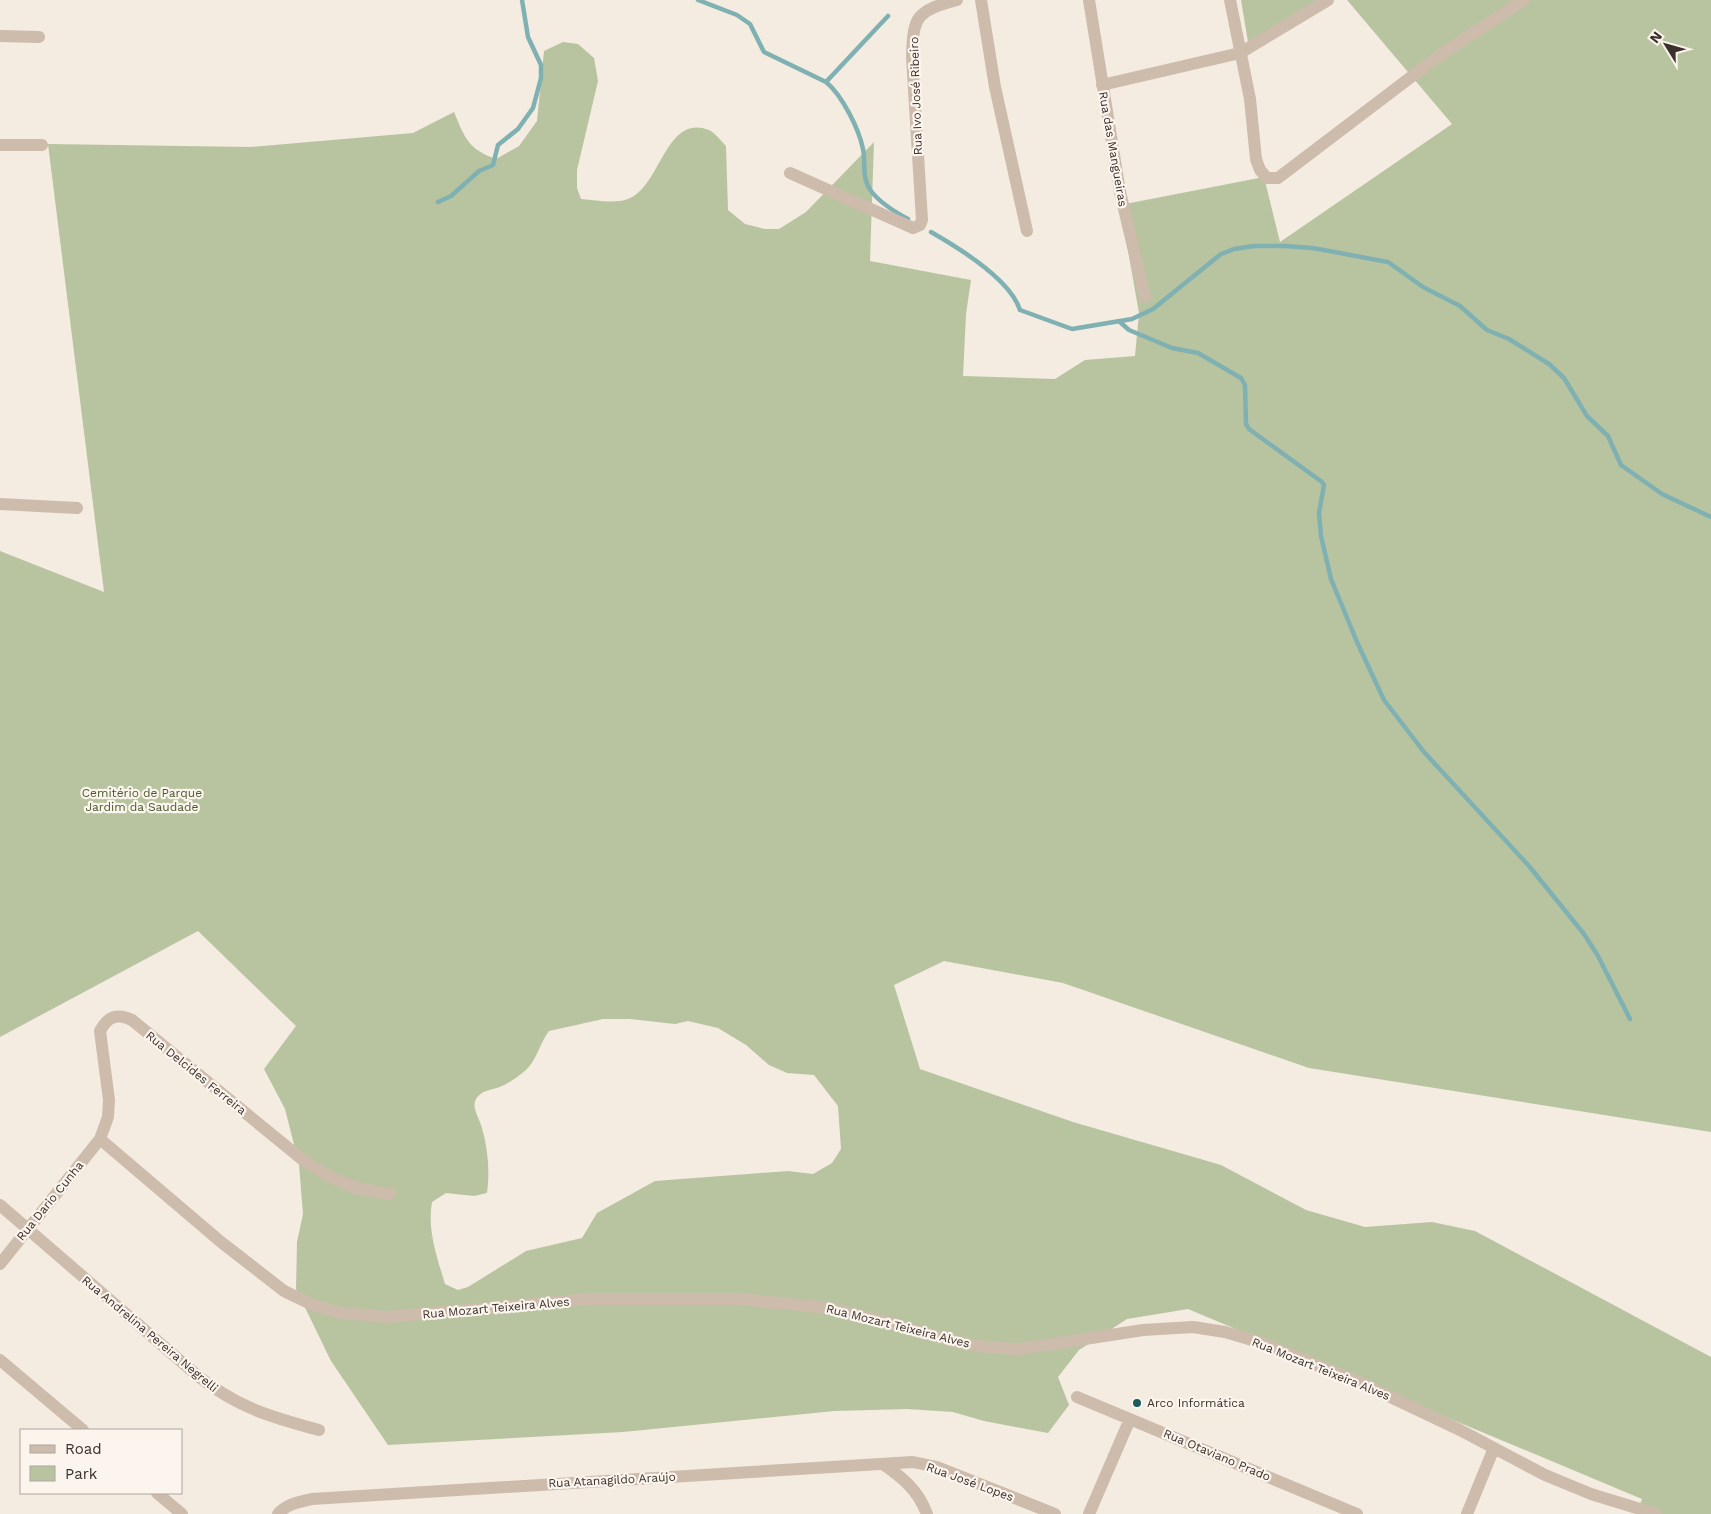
<svg xmlns="http://www.w3.org/2000/svg" width="1711" height="1514" font-family="'Work Sans',sans-serif">
<style>
.green{fill:#b8c4a0;fill-rule:evenodd}
.lines{fill:none;stroke-linecap:round;stroke-linejoin:round}
.stream{stroke:#7fb0b2;stroke-width:4.5}
.minor{stroke:#cdbbac;stroke-width:12}
.poi-dot{fill:#1f5a5e;stroke:#fbf5ee;stroke-width:2}
.labels{text-anchor:middle;dominant-baseline:central;stroke-width:4.5;stroke-linejoin:round;paint-order:stroke}
.street-label{font-size:12px;fill:#3b302b;stroke:#fbf5ee}
.park-label{font-size:12px;fill:#4a5a2e;stroke:#fbf5ee}
.poi-label{font-size:12px;fill:#3b302b;stroke:#fbf5ee;text-anchor:start}
</style>
<rect width="100%" height="100%" fill="#f4ebe1"/>
<path class="green" d="M1241,0H1323L1249,48Z
M1347,0H1711V1132L1309,1068L1063,983L944,961L894,985L920,1069L1073,1122L1221,1165L1306,1210L1365,1227L1432,1222L1475,1231L1711,1357V1514H1637L1642,1499L1188,1309L1127,1319L1079,1350L1058,1377L1069,1405L1048,1433L984,1421L953,1412L907,1409L834,1411L623,1432L388,1445L331,1361L296,1289L297,1242L303,1214L299,1164L285,1109L264,1069L296,1026L198,931L0,1037V551L104,592L48,144L251,147L413,133L454,112C465,138 468,149 496,159L519,146L537,121L544,51L563,42L578,44L594,58L598,81L577,170V188L581,199C596,200 614,204 628,199C661,187 665,113 709,130C715,133 721,141 726,146L728,210L745,224L765,229H779L806,212L874,142L870,261L971,280L966,314L963,376L1055,379L1085,360L1135,356L1139,313L1120,205L1264,177L1280,242L1452,124ZM603,1019H630L675,1024L688,1021L718,1028L746,1045L769,1065L787,1073L814,1075L838,1106L841,1149L832,1163L813,1174L788,1171L655,1181L597,1213L582,1238L526,1251L468,1287L458,1290L445,1284C437,1257 427,1230 432,1202L446,1193L474,1196L487,1193C490,1172 488,1149 482,1128C480,1119 471,1108 476,1099C482,1089 495,1090 504,1085C511,1082 520,1075 526,1070C538,1058 539,1044 549,1031Z"/>
<g class="lines">
<path class="stream" d="M698,0L737,15L750,24L764,52L826,82C842,95 859,129 863,149C866,164 861,177 871,191C880,203 895,212 908,219
M826,82L888,16
M438,202L451,196L479,171L493,165L498,145L518,129L533,108L541,78V65L528,37L522,0
M931,232C959,248 1010,279 1020,310L1072,329L1132,319L1153,309L1221,254L1234,249L1254,246H1284L1313,248L1388,262L1423,287L1460,306L1487,330L1509,339L1549,364L1564,378L1587,416L1608,436L1621,465L1662,494L1711,517
M1120,322L1129,330L1172,348L1198,353L1241,378L1245,385L1246,424L1249,429L1322,482L1324,485L1319,513L1321,536L1331,579L1357,642L1384,700L1424,752L1529,866L1584,934L1598,956L1630,1019"/>
<path class="minor" d="M981,0L995,87L1027,231
M1089,0L1120,192L1145,297
M1230,0L1250,99L1256,159L1260,170L1267,178H1278L1440,55L1524,0
M0,36L39,37
M1102,85L1240,53L1328,0
M0,145H42
M790,173L913,228L920,225L922,220L912,57C913,15 917,11 957,0
M0,504L77,508
M100,1139L221,1242L284,1291L313,1305L342,1313L387,1317L590,1299H741L828,1308L879,1320L956,1342L985,1347L1020,1349L1143,1330L1193,1327L1225,1332L1262,1343L1359,1382L1460,1430L1545,1475L1591,1494L1656,1514
M0,1205L199,1377C239,1408 271,1417 319,1430
M0,1264L100,1139L108,1117L109,1100L100,1031C108,1016 117,1013 132,1020L303,1160L329,1176L355,1188L390,1194
M0,1360L83,1430
M1077,1397L1357,1514
M883,1464C903,1478 918,1490 927,1514
M157,1493L182,1514
M278,1514C286,1504 300,1502 312,1499L913,1462L937,1467L1055,1514
M1089,1514L1130,1419
M1467,1514L1494,1448"/>
</g>
<circle class="poi-dot" cx="1137" cy="1403" r="5"/>
<g class="labels">
<g class="street-label">
<text transform="translate(916 96) rotate(-92)">Rua Ivo José Ribeiro</text>
<text transform="translate(1113 149) rotate(80)">Rua das Mangueiras</text>
<text transform="translate(196 1073) rotate(39)">Rua Delcides Ferreira</text>
<text transform="translate(50 1201) rotate(-51)">Rua Dario Cunha</text>
<text transform="translate(496 1308) rotate(-5)">Rua Mozart Teixeira Alves</text>
<text transform="translate(898 1326) rotate(14)">Rua Mozart Teixeira Alves</text>
<text transform="translate(150 1334) rotate(40)">Rua Andrelina Pereira Negrelli</text>
<text transform="translate(1321 1369) rotate(22)">Rua Mozart Teixeira Alves</text>
<text transform="translate(1217 1455) rotate(23)">Rua Otaviano Prado</text>
<text transform="translate(612 1480) rotate(-3)">Rua Atanagildo Araújo</text>
<text transform="translate(970 1482) rotate(20)">Rua José Lopes</text>
</g>
<g class="park-label">
<text x="142" y="793">Cemitério de Parque<tspan x="142" dy="14">Jardim da Saudade</tspan></text>
</g>
<g class="poi-label">
<text x="1147" y="1403">Arco Informática</text>
</g>
</g>
<rect x="20" y="1429" width="162" height="65" fill="#fbf5ee" stroke="#aea6a0"/>
<rect x="30" y="1445" width="25" height="8" fill="#cdbbac" stroke="#aea6a0"/>
<text x="65" y="1454" font-size="15" fill="#3b302b">Road</text>
<rect x="30" y="1466" width="25" height="15" fill="#b8c4a0" stroke="#aea6a0"/>
<text x="65" y="1479" font-size="15" fill="#3b302b">Park</text>
<g transform="translate(1666 45) rotate(307)" stroke="#fbf5ee" stroke-width="4" paint-order="stroke">
<path d="M0-4L9 19L0 12L-9 19Z" fill="#3b302b"/>
<text y="-8" font-size="14" font-weight="bold" text-anchor="middle" fill="#3b302b">N</text>
</g>
</svg>
